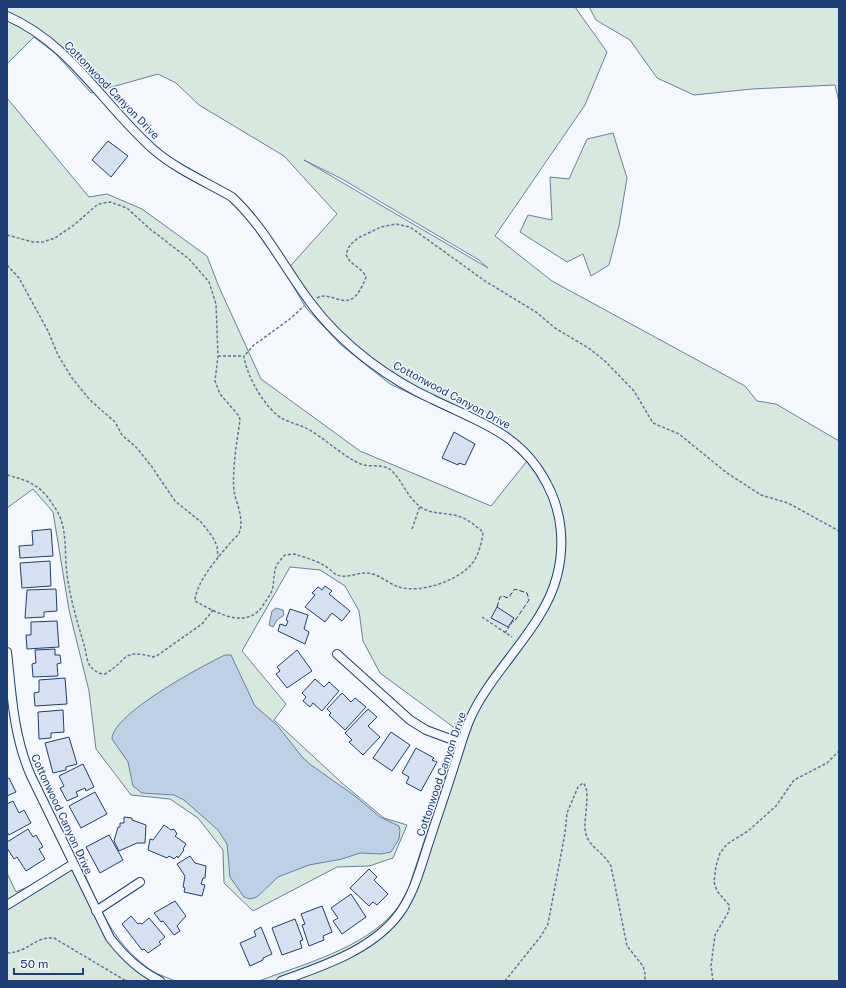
<svg xmlns="http://www.w3.org/2000/svg" width="846" height="988" font-family="'Public Sans',sans-serif">
<style>
.green{fill:#d7e8df;stroke:#687fa3;fill-rule:evenodd}
.water{fill:#bed0e5;stroke:#687fa3}
.building{fill:#d5e0f0;stroke:#1d3f73}
.lines{fill:none;stroke-linecap:round;stroke-linejoin:round}
.street-casing{stroke:#1d3f73;stroke-width:10}
.path{stroke:#5e769c;stroke-width:1.5;stroke-dasharray:3 2;stroke-linecap:butt}
.street{stroke:#f4f7fb;stroke-width:8}
.fence{stroke:#1d3f73;stroke-width:1;stroke-dasharray:5 2;stroke-linecap:butt}
.labels{text-anchor:middle;dominant-baseline:central;stroke-width:3;stroke-linejoin:round;paint-order:stroke}
.street-label{font-size:11px;fill:#1d3f73;stroke:#f4f7fb}
</style>
<rect width="100%" height="100%" fill="#f4f7fb"/>
<path class="green" d="M7,7H575L607,52L585,105L495,236L552,281L745,386L757,401L776,404L839,441V981H259C303,964 363,949 395,911C400,905 404,897 408,890L460,732L380,673L363,641L359,611L345,586L320,570L290,567L242,651L286,704L274,720L342,783L384,818L407,825L393,858L369,866L337,867L253,911L224,883L223,850L198,818L170,799L131,795L96,749L89,691L69,610L53,512L33,489L7,508V98L89,197L107,194L142,209L207,256L219,287L261,379L360,451L491,506L527,461L500,436L390,384L341,345L306,308L285,272L337,214L284,156L199,105L176,83L158,74L91,93L56,54L34,37L7,64ZM304,160L342,179L479,260L488,268Z
M589,7H839V102L835,85L752,89L694,95L657,78L630,40L596,20Z
M613,133L627,178L619,226L609,265L591,276L583,254L567,262L520,232L528,215L552,220L550,177L569,179L587,139Z
M80,864C98,904 111,941 148,968C155,974 167,977 175,981H7V873L16,892Z"/>
<path class="water" d="M276,608L283,610L284,615L277,620L273,627L269,625L272,611Z
M225,655H231L255,706L277,725L303,758L311,765L355,796L380,817L399,826L400,830L399,839L391,852L381,854L360,853L342,859L309,865L278,877L257,897L250,899L244,897L230,877L227,844L218,830L184,800L174,795L142,793L133,786L128,762L112,739C112,714 202,666 225,655Z"/>
<path class="building" d="M108,141L128,156L111,177L92,160Z
M454,432L475,444L465,465L459,463L458,465L442,458Z
M51,529L53,556L20,558L19,546L33,545L32,531Z
M50,561L51,586L22,588L20,563Z
M325,586L332,591L329,594L350,611L342,621L332,613L325,622L305,607L315,595L312,593L318,587L322,590Z
M56,589L57,611L44,612V617L25,618L27,590Z
M497,607L514,618L508,627L491,618Z
M290,609L308,615L304,629L309,632L305,644L278,631L280,624L286,626L288,621L286,620Z
M57,621L59,647L27,649L26,635H31V622Z
M55,649V655H60L61,663L57,664L58,676L33,677L32,664L36,663L35,650Z
M297,650L312,671L287,688L276,674L280,671L277,667Z
M65,678L67,704L35,706L34,693L39,692V680Z
M315,679L324,687L329,682L339,691L322,711L313,703L310,707L303,701L306,697L302,693Z
M342,693L351,702L355,698L366,707L345,730L329,715L331,713L327,709Z
M368,709L377,717L368,726L380,737L363,755L349,742L352,740L345,733Z
M63,710L64,732L51,733V738L39,739L38,712Z
M391,732L410,745L392,771L373,758Z
M69,737L77,764L66,767V770L53,773L45,743Z
M416,748L434,758L432,760L437,762L421,791L406,783L409,777L402,773Z
M83,764L94,787L86,791L85,788L76,792L78,796L67,801L60,788L64,786L59,776Z
M9,778L16,792L7,796V779Z
M95,792L107,814L81,828L69,806Z
M13,801L19,813L24,810L31,823L9,835L7,832V804Z
M124,817L132,818V820L146,825L145,843H137L119,851L114,841L118,827H120V823H124Z
M164,825L171,830L174,829L177,834L175,836L186,844L183,849L184,850L178,858L177,856L174,859L169,856L167,858L148,850L150,839L153,840Z
M28,829L33,837L36,835L43,847L39,849L45,859L26,871L17,857L14,859L7,848V842Z
M109,835L123,860L100,873L86,847Z
M190,856L195,863L206,866L205,878H203L201,884L205,885L202,896L184,892L185,888L183,887L185,876L177,864Z
M369,869L377,877L374,880L388,894L377,905L373,902L369,906L350,888Z
M351,894L366,917L342,934L333,921L338,918L331,908Z
M175,901L186,916L177,926L180,931L174,935L163,921L161,922L154,913Z
M322,906L332,932L323,936L324,940L309,946L302,925L305,924L301,914Z
M131,916L138,924L140,923L142,924L149,918L165,937L159,942L161,944L148,953L144,949L142,950L122,924Z
M295,919L303,940L300,941L302,948L282,955L272,928Z
M261,927L272,954L263,958V960L250,966L240,943L256,936L254,931Z"/>
<g class="lines">
<defs>
<path id="street" d="M7,16C71,44 103,105 154,150C176,169 206,182 232,197C265,228 283,266 310,302C326,324 347,344 369,361C389,376 410,389 432,399C479,422 522,434 547,484C562,512 565,545 557,576C544,628 492,669 470,719C464,733 460,748 455,763C446,792 436,820 427,848C419,873 412,899 395,919C367,952 320,967 281,981
M7,652C12,695 13,735 31,776L110,938C125,957 139,970 160,981
M337,654L410,720L426,730L461,743
M7,905L73,864
M96,911L140,882"/>
</defs>
<use href="#street" class="street-casing"/>
<path class="path" d="M7,235L33,242H43L55,238L74,225L98,204L110,202L127,208L150,229L189,259L209,282L216,304L218,356L215,381L220,394L239,416L240,420C237,442 232,468 234,491C236,503 245,520 239,533C238,536 233,539 231,542C220,555 195,583 195,601C217,613 249,632 265,602C268,598 273,591 273,586C275,570 273,567 285,555C289,555 294,553 297,555C305,557 322,563 328,568C331,570 333,573 335,574C347,580 356,572 368,573C379,574 389,584 399,587C421,594 461,580 474,561C479,553 482,542 483,532C477,527 470,521 463,518C450,512 434,515 422,508C407,498 403,481 391,470C382,463 370,468 361,464C342,456 327,440 308,429C300,425 291,423 283,419C265,409 246,375 244,356L254,345L290,319L304,306
M7,265L19,278L48,331L58,355L72,378L90,400L115,422L122,435L137,448L152,467L175,501L201,522L212,536L217,546L218,557
M317,298C334,288 350,321 366,277C361,266 349,265 346,254L350,245L358,238L381,227L396,224L410,227L485,281L536,312L555,328L590,349L605,361L634,391L653,423L679,434L727,473L761,495L788,503L839,531
M218,356H244
M7,475C33,482 42,486 57,511C68,530 64,553 67,574C70,599 78,624 85,648C86,654 87,661 90,666C94,671 99,674 105,674C128,661 121,648 153,657L158,655L202,624L213,610
M412,529L420,506
M482,617L512,637
M505,633L512,622
M7,953C30,952 32,937 54,938L126,981
M505,981L541,936L548,924L565,833L567,813L578,787L583,783C591,789 584,818 585,829C586,846 604,852 611,866L627,946L643,966L645,973V981
M713,981L711,966L715,935L729,911V905L717,891L714,882L716,866L720,853L727,844L748,831L776,806L794,780L827,763L839,751"/>
<use href="#street" class="street"/>
<path class="fence" d="M497,607L500,597L503,596L508,598L515,589L527,593L529,600L514,622L512,621"/>
</g>
<g class="labels">
<g class="street-label">
<text transform="translate(112 90) rotate(46)">Cottonwood Canyon Drive</text>
<text transform="translate(452 395) rotate(28)">Cottonwood Canyon Drive</text>
<text transform="translate(441 774) rotate(-71)">Cottonwood Canyon Drive</text>
<text transform="translate(62 814) rotate(65)">Cottonwood Canyon Drive</text>
</g>
</g>
<rect width="846" height="988" fill="none" stroke="#1d3f73" stroke-width="16"/>
<path d="M14 968v6h69v-6" fill="none" stroke="#1d3f73" stroke-width="2"/>
<text x="20" y="968" font-size="12" fill="#1d3f73" stroke="#f4f7fb" stroke-width="3" paint-order="stroke">50 m</text>
</svg>
